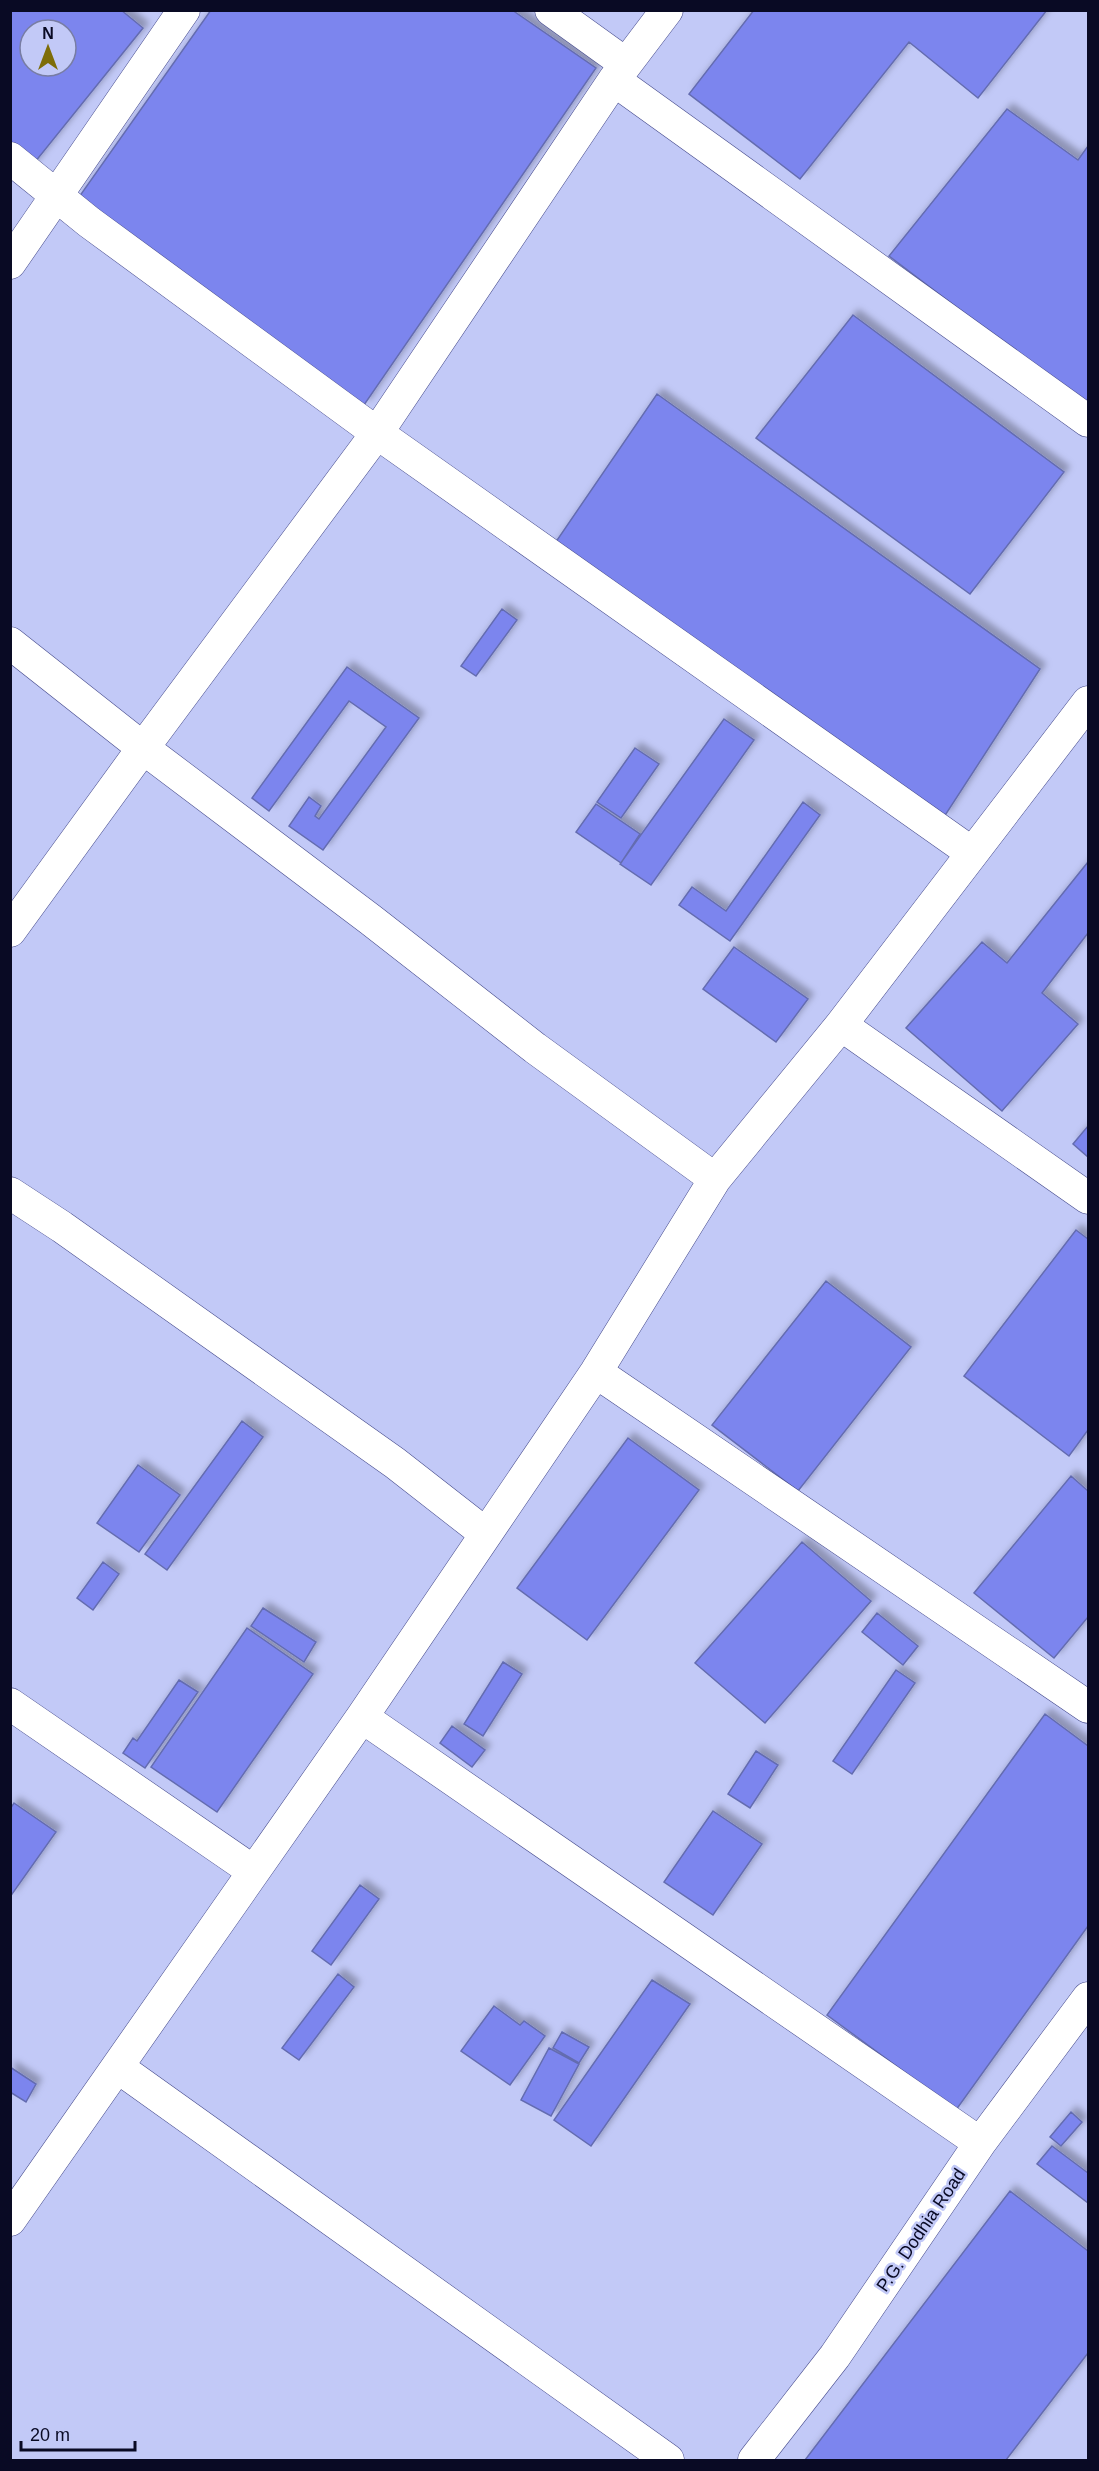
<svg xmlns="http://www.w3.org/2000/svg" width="1099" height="2471" font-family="Arial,sans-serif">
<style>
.building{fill:#7c85ee;stroke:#646cb0;stroke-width:1.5;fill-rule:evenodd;filter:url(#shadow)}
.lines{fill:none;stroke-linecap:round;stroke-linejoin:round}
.street-casing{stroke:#464b8c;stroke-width:33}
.street{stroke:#fff;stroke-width:32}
.labels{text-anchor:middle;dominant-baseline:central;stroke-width:5;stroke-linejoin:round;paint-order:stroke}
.street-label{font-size:18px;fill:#090a24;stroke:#c2c9f7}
</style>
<defs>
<filter id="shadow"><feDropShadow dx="5.5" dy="-5.5" stdDeviation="3" flood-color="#0004"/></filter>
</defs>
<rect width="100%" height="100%" fill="#c2c9f7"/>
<path class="building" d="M10,10H121L143,28L31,167L10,150ZM30,30H66V66H30Z
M211,10H512L596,68L364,405L79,197Z
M754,10H1047L978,98L909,42L800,179L689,94Z
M1007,109L1078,160L1088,146V407L889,256Z
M853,315L1064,472L970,594L756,438Z
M657,394L1040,669L944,817L551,549Z
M502,609L517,620L476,676L461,666Z
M347,667L419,718L323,850L289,826L309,797L321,806L315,816L319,819L386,727L349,701L269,811L252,798Z
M724,719L754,740L651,885L620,864Z
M635,748L659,764L621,818L597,802Z
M803,802L820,815L730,941L679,905L692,887L726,911Z
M596,804L640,834L621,863L576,832Z
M1088,862V933L1042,993L1078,1024L1002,1111L906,1028L982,942L1007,963Z
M734,947L808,999L776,1042L703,989Z
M1088,1126V1157L1073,1144Z
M1076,1230L1088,1239V1430L1069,1456L964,1376Z
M826,1281L911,1347L798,1491L712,1425Z
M242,1421L263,1437L167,1570L145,1554Z
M628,1438L699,1490L587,1640L517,1588Z
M138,1465L180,1495L139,1552L97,1523Z
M1071,1476L1088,1491V1617L1054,1658L974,1593Z
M802,1542L871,1601L765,1723L695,1663Z
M103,1562L119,1574L93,1610L77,1598Z
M263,1608L316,1642L304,1662L251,1626Z
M877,1613L918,1646L903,1665L862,1632Z
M247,1628L313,1674L217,1812L151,1767Z
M503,1662L522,1674L483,1736L464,1724Z
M896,1670L915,1683L852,1774L833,1761Z
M179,1680L198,1692L145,1768L123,1753L133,1738L137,1741Z
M1045,1714L1088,1746V1926L956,2110L827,2015Z
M452,1726L485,1750L472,1767L440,1743Z
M756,1751L778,1765L750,1808L728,1794Z
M14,1803L56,1832L10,1897V1809Z
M713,1811L762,1844L713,1915L664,1882Z
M360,1885L379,1899L331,1965L312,1951Z
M338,1974L354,1987L299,2060L282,2048Z
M652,1980L690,2004L591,2146L554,2120Z
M494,2006L520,2025L524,2021L545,2036L510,2085L461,2051Z
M562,2032L589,2047L579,2063L553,2048Z
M549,2048L579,2064L551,2116L521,2100Z
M10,2067L36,2084L26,2102L10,2092Z
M1071,2112L1082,2122L1061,2146L1050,2137Z
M1052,2146L1088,2173V2203L1037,2164Z
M1010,2191L1088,2251V2353L1006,2460H805Z"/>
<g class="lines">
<defs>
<path id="street" d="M551,10L626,64
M614,80L1088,421
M10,158L89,222L377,433L972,853
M10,263L184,10
M10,643L143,748L371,920L535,1048L715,1179
M10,931L143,748L377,433L614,80L667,10
M841,1025L1088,1198
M10,1193L62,1227L395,1463L486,1534
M596,1372L1088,1707
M10,1704L253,1871
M362,1717L980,2143
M119,2068L668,2460
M10,2220L362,1717L596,1372L715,1179L841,1025L1088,702
M754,2460L835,2356L980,2143L1088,1998"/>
</defs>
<use href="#street" class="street-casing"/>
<use href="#street" class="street"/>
</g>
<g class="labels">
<g class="street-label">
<text transform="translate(921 2230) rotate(-56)">P.G. Dodhia Road</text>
</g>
</g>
<rect width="1099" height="2471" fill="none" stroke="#090a24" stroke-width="24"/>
<g transform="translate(48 48)"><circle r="28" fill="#c2c9f7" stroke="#787da3" stroke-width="1.5"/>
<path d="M0-4.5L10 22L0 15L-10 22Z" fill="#7e6d08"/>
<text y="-9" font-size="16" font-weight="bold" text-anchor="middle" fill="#090a24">N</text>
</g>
<path d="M21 2441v9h114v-9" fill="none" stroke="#090a24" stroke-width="3"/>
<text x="30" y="2441" font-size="18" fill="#090a24" stroke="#c2c9f7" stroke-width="4.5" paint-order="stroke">20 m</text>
</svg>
